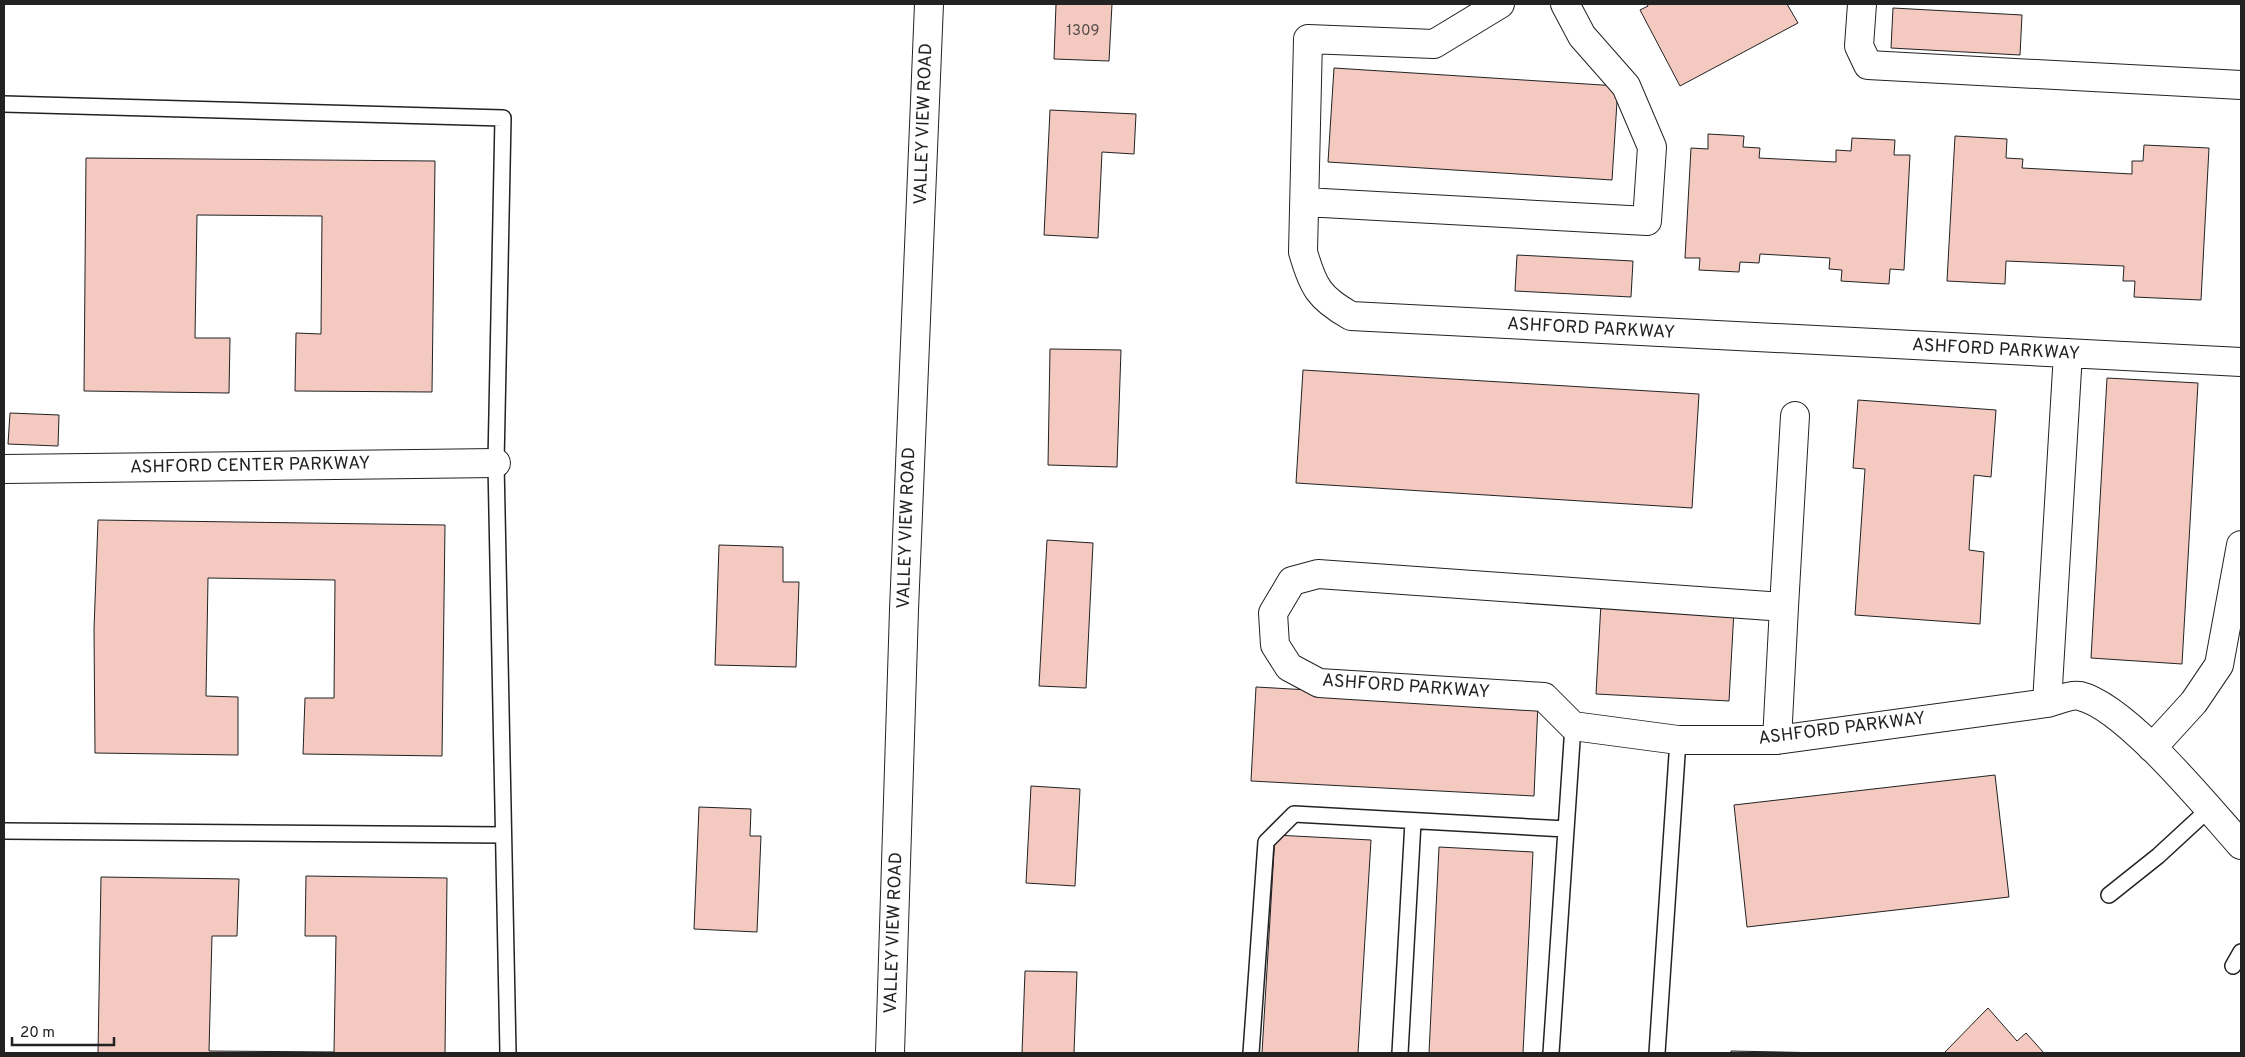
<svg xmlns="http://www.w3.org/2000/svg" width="2245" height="1057" font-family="Overpass,sans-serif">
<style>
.building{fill:#f3c9c0;stroke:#222}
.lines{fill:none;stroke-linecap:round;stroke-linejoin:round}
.lane-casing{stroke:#222;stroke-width:18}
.street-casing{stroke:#222;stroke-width:30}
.lane{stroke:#fff;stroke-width:15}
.street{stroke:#fff;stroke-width:28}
.labels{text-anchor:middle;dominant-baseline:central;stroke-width:4;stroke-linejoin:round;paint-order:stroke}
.number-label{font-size:15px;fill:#564c4a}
.street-label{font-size:18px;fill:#222;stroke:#fff}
</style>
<rect width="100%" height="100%" fill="#fff"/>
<path class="building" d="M1056,4H1112L1109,61L1054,59Z
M1647,4H1787L1798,23L1680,86L1640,10L1648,6Z
M1893,8L2022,15L2020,55L1891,48Z
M1334,68L1618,86L1612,180L1328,162Z
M1050,110L1136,114L1134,154L1102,152L1098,238L1044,235Z
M1708,134L1744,136L1743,147L1760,148L1759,158L1836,162V150L1851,151L1852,138L1895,140L1894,155H1910L1904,270L1890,269L1889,284L1841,281L1842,270L1829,269L1830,258L1760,254L1759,263L1740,262L1739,272L1699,270L1700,258H1685L1691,148L1708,149Z
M1955,136L2007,139L2006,158L2023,159L2022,168L2132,174V161H2143L2144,145L2209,148L2201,300L2134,297L2135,281H2123L2124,266L2006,261L2005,284L1947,281Z
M86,158L435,161L432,392L295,391L296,333L321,334L322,216L197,215L195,338H230L229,393L84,391Z
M1517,255L1633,261L1631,297L1515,291Z
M1050,349L1121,350L1117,467L1048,465Z
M1303,370L1699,394L1692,508L1296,483Z
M2107,378L2198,383L2182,664L2091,658Z
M1858,400L1996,410L1991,477L1974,475L1969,550L1984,552L1980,624L1855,615L1865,469L1853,468Z
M10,413L59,415L58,446L8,444Z
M98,520L445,525L442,756L303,754L305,698H334L335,580L208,578L206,696L238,697V755L95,753L94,629Z
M1047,540L1093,543L1086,688L1039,686Z
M719,545L783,547V582H799L796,667L715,665Z
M1601,603L1734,610L1729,701L1596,694Z
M1256,687L1538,703L1534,796L1251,781Z
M1995,775L2009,897L1747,927L1734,805Z
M1031,786L1080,789L1075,886L1026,883Z
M699,807L751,809L750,836H761L757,932L694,929Z
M1275,835L1371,840L1358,1053H1262Z
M1439,847L1533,852L1523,1053H1429Z
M306,876L447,878L445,1053H98L101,877L239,879L237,936H212L209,1051L334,1052L336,936H305Z
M1025,971L1077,972L1074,1053H1022Z
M1988,1008L2017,1041L2026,1033L2044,1053H1944Z
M1731,1051L1827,1053H1731Z"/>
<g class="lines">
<defs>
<path id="lane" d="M4,104L503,118L496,463L508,1053
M4,831L503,835
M2109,895L2158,856L2209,809
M2233,966L2241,952
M1251,1053L1266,842L1294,814L1566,829
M1400,1053L1413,822
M1551,1053L1573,726
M1657,1053L1678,740"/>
<path id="street" d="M1500,4L1434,44L1308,39L1303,252C1313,287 1319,298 1351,316L2241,362
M1862,4L1859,46L1868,65L2241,85
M1305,202L1647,221L1652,147L1626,86L1582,36L1565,4
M1795,416L1784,607L1318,574L1292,581L1273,613L1275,645L1289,667L1319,683L1544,697L1573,726L1678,740H1777L2047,703C2056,701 2071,694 2080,696C2126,707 2208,808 2241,845
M4,469L496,463
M2047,703L2068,353
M1777,740L1784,607
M2152,748L2194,702L2219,665L2241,545
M890,1053L904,610L929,4"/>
</defs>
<use href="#lane" class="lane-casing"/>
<use href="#street" class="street-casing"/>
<use href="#lane" class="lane"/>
<use href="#street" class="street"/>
</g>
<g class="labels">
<g class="number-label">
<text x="1083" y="31">1309</text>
</g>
<g class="street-label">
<text transform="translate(924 124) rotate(-88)">VALLEY VIEW ROAD</text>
<text transform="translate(1591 329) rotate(3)">ASHFORD PARKWAY</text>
<text transform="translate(1996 350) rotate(3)">ASHFORD PARKWAY</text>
<text transform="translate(250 466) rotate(-1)">ASHFORD CENTER PARKWAY</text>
<text transform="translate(907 528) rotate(-88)">VALLEY VIEW ROAD</text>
<text transform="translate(1406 687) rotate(4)">ASHFORD PARKWAY</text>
<text transform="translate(1842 729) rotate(-7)">ASHFORD PARKWAY</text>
<text transform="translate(894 933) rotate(-88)">VALLEY VIEW ROAD</text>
</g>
</g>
<rect width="2245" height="1057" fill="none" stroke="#222222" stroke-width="10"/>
<path d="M12 1037v8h102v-8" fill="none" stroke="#222222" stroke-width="2.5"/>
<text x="20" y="1037" font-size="15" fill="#222222" stroke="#ffffff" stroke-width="4" paint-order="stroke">20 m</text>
</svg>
